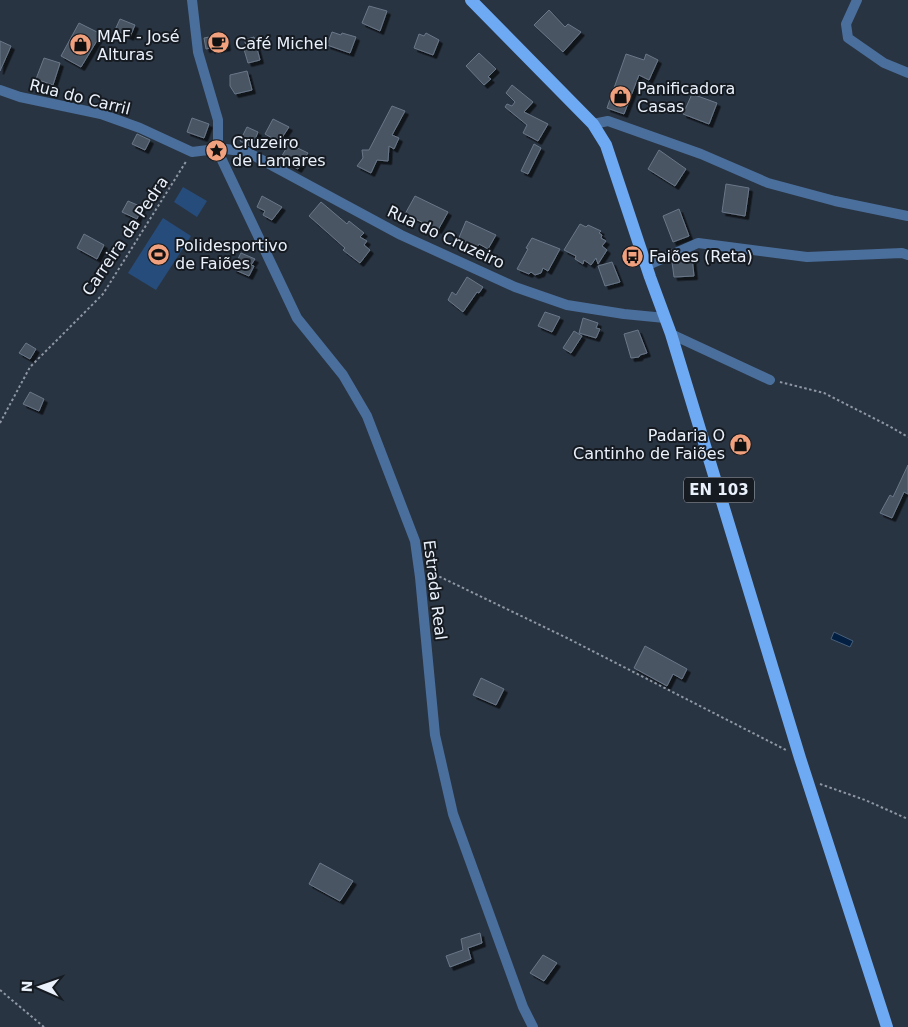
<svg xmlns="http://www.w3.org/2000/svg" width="908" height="1027" font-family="'DejaVu Sans',sans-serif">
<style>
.green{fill:#264c7b}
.water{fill:#032043;stroke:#485f7a}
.building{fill:#485463;stroke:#6a7788;filter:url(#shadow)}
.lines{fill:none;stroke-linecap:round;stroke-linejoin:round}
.path{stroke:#8e97a3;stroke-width:2;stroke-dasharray:2.5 2.5;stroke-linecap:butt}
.minor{stroke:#4b6f9c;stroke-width:10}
.primary{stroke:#6ea9f3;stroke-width:12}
.labels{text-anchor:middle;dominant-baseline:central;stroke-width:4;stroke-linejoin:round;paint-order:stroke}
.shield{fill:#161b22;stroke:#aab1ba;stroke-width:1}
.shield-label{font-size:15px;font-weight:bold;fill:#eaf1fb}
.poi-label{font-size:16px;fill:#eaf1fb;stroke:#161b22;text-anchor:start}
.street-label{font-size:16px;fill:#eaf1fb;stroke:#161b22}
</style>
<defs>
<filter id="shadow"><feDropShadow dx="3.5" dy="3.5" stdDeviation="0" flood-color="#0009"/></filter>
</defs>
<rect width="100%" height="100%" fill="#293442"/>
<path class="green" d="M183,187L207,201L197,217L174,202Z
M163,218L191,236L156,290L128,273Z"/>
<path class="water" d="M834,632L853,641L850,647L831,639Z"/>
<path class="building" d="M369,6L387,11L380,31L362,23Z
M549,10L565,27L568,24L581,32L563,52L534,25Z
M120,19L135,25L130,37L115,30Z
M79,23L101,34L81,67L61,56Z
M332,32L341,35L342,33L356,37L350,53L327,45Z
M426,33L439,40L433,55L414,48L419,34L424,36Z
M225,34L227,47L211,50V48L206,49L204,38Z
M254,37L260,60L248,63L243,46L246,45L244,40Z
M0,41L11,46L0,71Z
M479,53L496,69L488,77L491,79L484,85L466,66Z
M626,54L644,60L646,54L658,60L649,80L639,75L624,114L607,108Z
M44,58L60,63L53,85L36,79Z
M247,71L252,90L235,94L230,86V75Z
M512,85L533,102L524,112L548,124L538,141L523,133L527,125L505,107L507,104L512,106L515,102L506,93Z
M692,94L717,103L709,124L683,114Z
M392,106L405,111L392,135L399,138L394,149L389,146L388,161L377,160L371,173L357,166L363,158L362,150H369Z
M192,118L209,124L204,138L187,132Z
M273,119L289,127L279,142L265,134Z
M247,127L258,132L252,147L240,141Z
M137,134L150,140L145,150L132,144Z
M289,144L308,153L298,169L280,159Z
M534,144L541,148L528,174L521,171Z
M659,150L686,169L675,186L648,169Z
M726,184L749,188L745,216L722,212Z
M262,196L282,207L272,220L263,215L265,211L257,207Z
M415,196L448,212L438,230L405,214Z
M128,201L142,207L137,219L122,212Z
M321,202L347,224L349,221L364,233L360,237L367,241L364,245L370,250L360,263L343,250L345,248L309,216Z
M679,209L689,236L673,242L663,216Z
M466,221L496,235L488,249L479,244L476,249L458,240Z
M580,224L586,227L588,225L601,231L599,233L602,235L601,238L606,241L602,246L607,250L598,264L596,258L591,265L584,260L583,264L575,259L576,256L564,250Z
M84,234L104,245L97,259L77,248Z
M532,238L560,249L548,271L543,268L541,273L535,275L531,272L529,274L517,269L528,249L526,248Z
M241,253L255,259L251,265L254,266L249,276L233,269Z
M692,257L694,276L674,277L672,262L679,259Z
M612,262L620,282L605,286L598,266Z
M467,277L483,287L479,293L477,292L463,312L448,300L452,292L456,295Z
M545,312L560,317L552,332L538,326Z
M583,318L598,323L596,328L600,329L596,338L579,333Z
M638,330L647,353L640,355L639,357L631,358L624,334Z
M574,331L582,336L571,353L563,348Z
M26,343L36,349L30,359L19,353Z
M30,392L44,399L39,411L23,404Z
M908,465V494L904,492L892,518L880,513L890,495L893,497Z
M645,646L687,669L682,679L673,674L667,686L634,668Z
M481,678L504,689L496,705L473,695Z
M320,863L353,881L340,901L309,884Z
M480,933L482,943L468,948L471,959L450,967L446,956L463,950L461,939Z
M543,955L557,963L544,981L530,973Z"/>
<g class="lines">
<path class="path" d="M780,382L824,393L889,426L908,437
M0,423L30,367L103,294L187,160
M430,575L434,574L567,638L786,750
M820,784L865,800L908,819
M0,990L44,1027"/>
<path class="minor" d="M192,0L198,52L218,120V140
M857,0L846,24L848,38L884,63L908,73
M0,90L20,97L101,114L140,128L192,152L208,150
M593,124L608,121L701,154L768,183L835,201L908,216
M226,149L247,152L401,235L515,287L567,305L624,314L665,318
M221,158L297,318L343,375L367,416L415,541L420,577L435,735L453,814L523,1007L533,1027
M646,266L698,243L807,257L902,253L908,255
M671,334L770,380"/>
<path class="primary" d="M471,0L593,124L606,145L650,277L671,334L800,758L887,1027"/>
</g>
<defs>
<symbol id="cafe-disc" viewBox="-11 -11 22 22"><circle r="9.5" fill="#f1a17d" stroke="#161b22"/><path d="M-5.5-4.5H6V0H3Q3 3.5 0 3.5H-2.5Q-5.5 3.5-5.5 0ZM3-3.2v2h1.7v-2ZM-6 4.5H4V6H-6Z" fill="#111"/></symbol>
<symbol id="shop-disc" viewBox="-11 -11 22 22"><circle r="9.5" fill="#f1a17d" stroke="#161b22"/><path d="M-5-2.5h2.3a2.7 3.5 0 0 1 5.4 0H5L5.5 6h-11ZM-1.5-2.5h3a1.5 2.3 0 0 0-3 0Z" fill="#111"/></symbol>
<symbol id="sight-disc" viewBox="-11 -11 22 22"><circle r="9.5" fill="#f1a17d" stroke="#161b22"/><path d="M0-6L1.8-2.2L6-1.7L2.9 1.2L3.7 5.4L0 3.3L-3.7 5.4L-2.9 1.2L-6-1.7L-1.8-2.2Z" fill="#111"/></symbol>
<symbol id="stadium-disc" viewBox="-11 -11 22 22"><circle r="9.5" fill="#f1a17d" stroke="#161b22"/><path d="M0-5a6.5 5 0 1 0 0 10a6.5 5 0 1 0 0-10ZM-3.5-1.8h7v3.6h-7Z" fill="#111"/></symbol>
<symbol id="bus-disc" viewBox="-11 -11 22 22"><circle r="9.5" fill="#f1a17d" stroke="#161b22"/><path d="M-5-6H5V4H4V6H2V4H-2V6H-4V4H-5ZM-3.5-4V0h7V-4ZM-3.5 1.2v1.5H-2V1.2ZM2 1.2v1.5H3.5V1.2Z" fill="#111"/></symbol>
</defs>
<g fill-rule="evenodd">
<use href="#cafe-disc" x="206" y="30" width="25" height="25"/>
<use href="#shop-disc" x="68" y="32" width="25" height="25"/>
<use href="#shop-disc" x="608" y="84" width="25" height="25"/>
<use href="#sight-disc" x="204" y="138" width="25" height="25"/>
<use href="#stadium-disc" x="146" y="242" width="25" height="25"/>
<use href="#bus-disc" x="620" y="244" width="25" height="25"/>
<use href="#shop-disc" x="728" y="432" width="25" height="25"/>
</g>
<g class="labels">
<rect class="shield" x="684" y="477.5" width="70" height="25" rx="4"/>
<g class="shield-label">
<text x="719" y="490">EN 103</text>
</g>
<g class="poi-label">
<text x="97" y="36">MAF - José<tspan x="97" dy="18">Alturas</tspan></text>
<text x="235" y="43">Café Michel</text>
<text x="637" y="88">Panificadora<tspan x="637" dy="18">Casas</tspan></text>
<text x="232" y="142">Cruzeiro<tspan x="232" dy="18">de Lamares</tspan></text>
<text x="175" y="245">Polidesportivo<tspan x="175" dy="18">de Faiões</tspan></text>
<text x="649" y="256">Faiões (Reta)</text>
<text x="725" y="435" text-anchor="end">Padaria O<tspan x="725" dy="18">Cantinho de Faiões</tspan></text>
</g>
<g class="street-label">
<text transform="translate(80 97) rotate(14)">Rua do Carril</text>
<text transform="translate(125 236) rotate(-56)">Carreira da Pedra</text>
<text transform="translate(446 237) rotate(25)">Rua do Cruzeiro</text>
<text transform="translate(435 590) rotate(83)">Estrada Real</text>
</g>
</g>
<g transform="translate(40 987) rotate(272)" stroke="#161b22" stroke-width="4" paint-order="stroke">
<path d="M0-4L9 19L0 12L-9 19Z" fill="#eaf1fb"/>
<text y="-8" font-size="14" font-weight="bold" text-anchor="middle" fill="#eaf1fb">N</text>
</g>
</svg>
